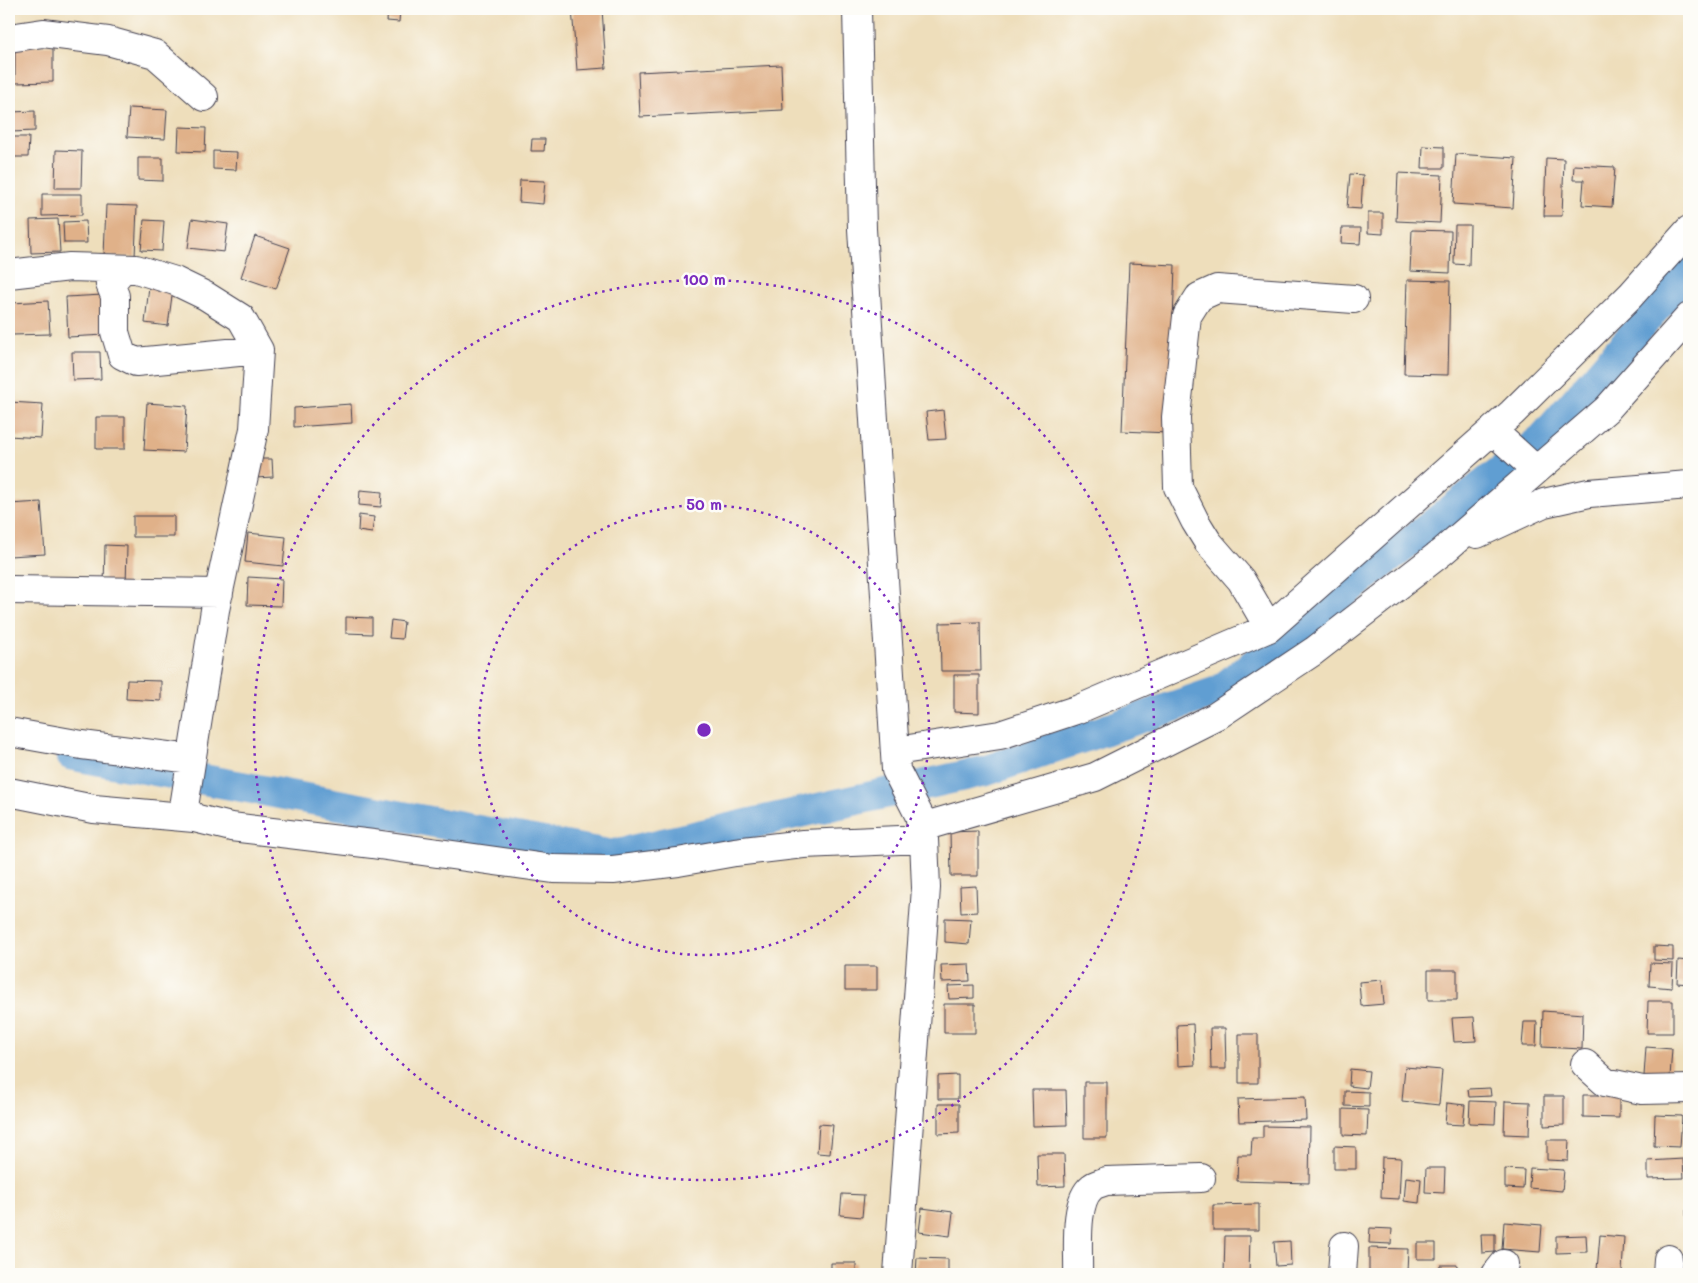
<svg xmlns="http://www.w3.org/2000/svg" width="1698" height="1283" font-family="Mali,sans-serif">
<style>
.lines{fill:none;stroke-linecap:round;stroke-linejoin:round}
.canal{stroke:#619ed2;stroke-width:31}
.building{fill:#e0b189}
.minor-casing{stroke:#413e4e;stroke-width:30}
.minor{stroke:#fff;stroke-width:28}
.ring{fill:none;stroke:#7b2cbf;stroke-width:2.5;stroke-dasharray:2.5 5}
.centre{fill:#7b2cbf;stroke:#fdfcf7;stroke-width:2.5}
.ring-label{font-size:15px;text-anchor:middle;font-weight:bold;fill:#7b2cbf;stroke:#fdfcf7;stroke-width:5;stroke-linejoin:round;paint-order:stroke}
</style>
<rect width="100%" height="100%" fill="#fdfcf7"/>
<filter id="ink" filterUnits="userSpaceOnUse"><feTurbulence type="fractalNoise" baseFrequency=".02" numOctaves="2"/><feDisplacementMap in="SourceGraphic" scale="10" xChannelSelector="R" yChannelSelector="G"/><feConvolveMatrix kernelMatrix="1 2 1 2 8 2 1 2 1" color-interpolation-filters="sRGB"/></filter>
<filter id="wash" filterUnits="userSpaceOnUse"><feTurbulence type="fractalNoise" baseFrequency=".0096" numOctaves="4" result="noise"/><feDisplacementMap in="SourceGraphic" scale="20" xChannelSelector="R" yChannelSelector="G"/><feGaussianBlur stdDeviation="1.12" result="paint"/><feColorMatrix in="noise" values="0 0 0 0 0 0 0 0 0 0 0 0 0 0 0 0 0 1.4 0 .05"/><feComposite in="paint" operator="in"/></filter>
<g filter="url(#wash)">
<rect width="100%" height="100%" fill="#eedebb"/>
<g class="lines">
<path class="canal" d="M71,755L611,855L985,771L1219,691L1543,438L1689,270"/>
</g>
<g id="blocks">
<path class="building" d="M388,9H400L399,22L387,21Z
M572,9H602L606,68L577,70Z
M15,46H53V82L15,83Z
M11,57L15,101H9V58Z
M781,65L783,110L640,117L638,72Z
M129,108L167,110L165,139L127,137Z
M35,111V131L11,132V112Z
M179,127L206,128L205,152L178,151Z
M9,137H29L28,157H9Z
M532,139H545L544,151H531Z
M1423,146L1444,147V168H1422Z
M56,150L82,151L81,188H55Z
M213,151L237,152L236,170L213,169Z
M1456,154L1516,158L1513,208L1453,204Z
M138,158H163V181L138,180Z
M1546,158L1564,159L1562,216H1544Z
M1574,165L1615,167L1612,207L1582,205L1584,180H1573Z
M1398,173L1442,175L1440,223L1396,221Z
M1350,174L1363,175L1361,209L1347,208Z
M520,180L545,181L543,204L519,202Z
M42,194H82V215L42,216Z
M106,205L137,206L135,257L104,256Z
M1368,213H1383V234L1368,233Z
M58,219L60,252L31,253L30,220Z
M192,219L228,224L224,252L188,248Z
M144,220L164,221L162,251L141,250Z
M86,221L87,243H64L63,222Z
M1455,225H1470L1469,265L1454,264Z
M1342,228H1361L1360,244L1341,243Z
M1412,230L1451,231L1450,273L1410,271Z
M255,236L290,248L276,289L241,277Z
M1129,263L1175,265L1169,433L1122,431Z
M1407,280L1450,281L1448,375L1404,374Z
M149,286L173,288L168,326L145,323Z
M103,295L105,335L68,337L66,297Z
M48,301L50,334L12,335L11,303Z
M72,352H100L101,379L73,380Z
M9,402L43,404L41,438L9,436Z
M147,403L187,406L184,452L144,450Z
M351,404L352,423L294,427V408Z
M943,410L946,439L929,440L926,412Z
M96,417H125V449H96Z
M254,459H272L273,477L255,478Z
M360,490L382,492L381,507L359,505Z
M41,502L45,554L9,556V504Z
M359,515L374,517L372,533L358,531Z
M133,516H174V537H133Z
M248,533L286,537L283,566L245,562Z
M105,545L127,546L126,586L104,585Z
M248,577L282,579L281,606L247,605Z
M346,617L372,618V634L346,633Z
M391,620L404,622L402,639L389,638Z
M980,622L981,671H941L940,623Z
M954,675H979V713L954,712Z
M127,680L161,681V701L126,699Z
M978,831V876H951L950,832Z
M976,886L977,912L961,913L960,887Z
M945,918L971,919L969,944L945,942Z
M1654,946L1673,947V961L1654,960Z
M1678,960L1689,961V984L1677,983Z
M1650,963L1673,964L1672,988L1649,986Z
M969,964L970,981L942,982L941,965Z
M845,966H877V990H845Z
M1428,970H1457V1000H1428Z
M1382,980L1384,1004L1361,1006L1359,982Z
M974,985V998L949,999L948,986Z
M1648,1001H1673V1033H1647Z
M944,1004H975V1033H944Z
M1543,1011L1583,1014L1582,1049L1542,1047Z
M1474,1017L1476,1041L1454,1042L1452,1018Z
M1524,1022H1537L1536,1046H1522Z
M1193,1024L1195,1065L1178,1066L1177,1025Z
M1210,1028H1225L1226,1069H1211Z
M1239,1034H1258V1083H1239Z
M1646,1047L1672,1049L1670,1077L1644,1076Z
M1405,1067L1442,1070L1439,1105L1402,1101Z
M1350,1069L1369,1071L1367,1088L1349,1086Z
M958,1075V1099H938V1076Z
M1084,1082H1107V1138H1084Z
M1490,1088L1491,1096L1469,1097L1468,1089Z
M1032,1090H1066L1067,1125L1033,1126Z
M1345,1091L1369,1092V1107L1345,1106Z
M1583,1095H1619V1118L1583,1117Z
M1544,1096H1564V1125L1544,1126Z
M1305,1097L1306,1120L1239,1122L1238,1099Z
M1470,1101L1496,1102L1495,1124L1469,1123Z
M1505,1101L1530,1102L1529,1135L1504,1134Z
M1447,1103L1465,1105L1463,1125L1445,1124Z
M938,1104H959V1133L938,1134Z
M1343,1109L1368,1110L1367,1136L1343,1135Z
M1655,1115L1682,1116L1680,1147L1654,1146Z
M819,1124L833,1125L830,1154L817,1153Z
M1263,1126L1310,1127L1309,1183L1237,1181L1238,1155H1251L1252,1138H1263Z
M1687,1130H1689V1147L1688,1148Z
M1547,1140H1569L1568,1161L1547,1160Z
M1334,1146L1356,1147V1169H1334Z
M1037,1154H1064L1065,1186L1038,1187Z
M1382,1157L1401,1158L1399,1199L1381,1198Z
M1683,1159L1684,1178L1648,1179V1161Z
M1426,1168H1445L1444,1193L1425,1192Z
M1530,1168L1564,1170L1562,1191L1529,1188Z
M1505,1169L1524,1170L1523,1189L1505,1188Z
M1406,1177L1421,1179L1419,1203L1404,1201Z
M842,1194L864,1195L862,1217L840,1215Z
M1259,1204V1230H1213V1205Z
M922,1208L953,1212L950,1236L919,1232Z
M1686,1210H1689V1248L1687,1249Z
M1504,1222L1542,1225L1540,1252L1502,1249Z
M1370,1228L1392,1229L1391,1244L1369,1243Z
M1481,1234H1495V1252L1482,1253Z
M1586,1235L1587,1252L1556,1253V1236Z
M1600,1235L1624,1237L1622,1272L1597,1270Z
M1225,1236H1250L1249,1274H1224Z
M1290,1241L1291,1265L1276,1266L1274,1242Z
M1417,1243H1436V1259H1417Z
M1369,1248L1408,1249L1407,1272H1369Z
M917,1258L948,1259V1274H916Z
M831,1263H856V1274H831Z
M1440,1265H1457V1274H1439Z"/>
</g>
</g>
<g filter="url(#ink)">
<use href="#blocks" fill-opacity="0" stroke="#413e4e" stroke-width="1"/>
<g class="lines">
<defs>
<path id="minor" d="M857,9L862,229L896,770L919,815L924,839L926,888L898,1274
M9,38L43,33L108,41L155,54L204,97
M123,269L110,284L115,296V332L122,355L136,362L259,350
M9,274L70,267L136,269L175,281L206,296L241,318L259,350L254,429L215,610L184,807L194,818L231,827L373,844L553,869L613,870L678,862L735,852L803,844L924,839
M1493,431L1536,470
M1477,534L1544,503L1589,493L1689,485
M9,590L219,593
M1269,628L1241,580L1208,542L1195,521L1178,487L1176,417L1187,316L1199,297L1217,289L1354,299
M9,732L82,745L191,759
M896,751L1000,735L1079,709L1269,628L1512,413L1631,295L1689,230
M9,792L94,809L194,818
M922,827L1095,777L1215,717L1314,651L1442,552L1607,409L1689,317
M1585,1064L1605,1082L1642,1090L1689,1089
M1078,1274C1079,1252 1073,1202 1092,1187C1095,1184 1102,1183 1106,1181L1201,1178
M1342,1274L1344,1246
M1496,1274L1504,1264
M1667,1274L1668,1259"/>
</defs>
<use href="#minor" class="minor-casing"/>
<use href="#minor" class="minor"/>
</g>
</g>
<g class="ring">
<circle cx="704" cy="730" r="225"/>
<circle cx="704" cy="730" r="450"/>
</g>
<circle cx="704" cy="730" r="8" class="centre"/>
<g class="ring-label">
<text x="704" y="285">100 m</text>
<text x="704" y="510">50 m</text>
</g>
<rect width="1698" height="1283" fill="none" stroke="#fdfcf7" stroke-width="30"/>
</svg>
